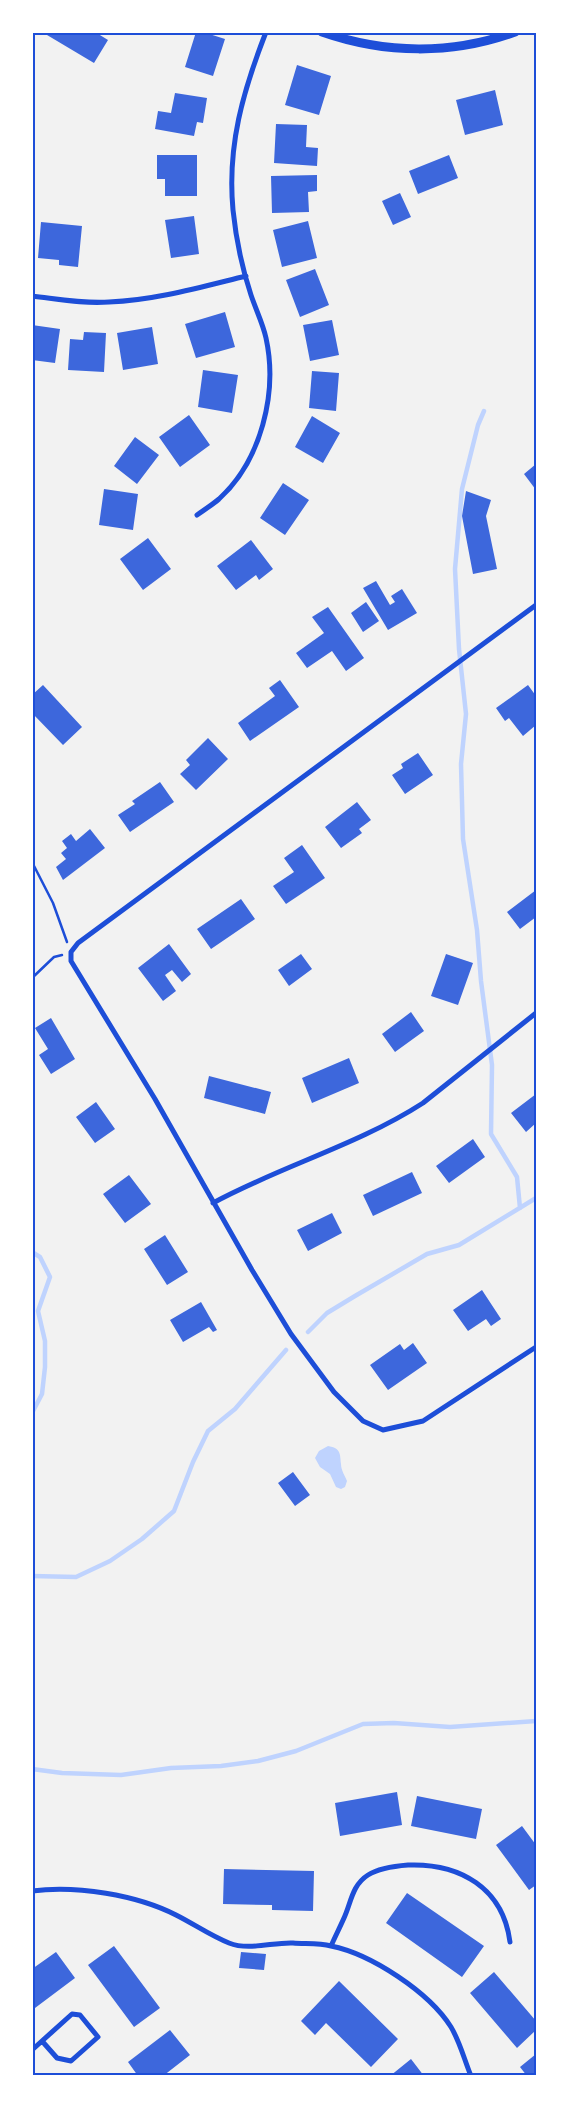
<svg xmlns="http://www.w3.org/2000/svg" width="569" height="2108" font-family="Commissioner,sans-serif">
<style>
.water{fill:#bfd3fe}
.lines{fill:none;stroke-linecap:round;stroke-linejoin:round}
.stream{stroke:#bfd3fe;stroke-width:4.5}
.building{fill:#3d67dc}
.path{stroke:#1d4ed8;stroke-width:2.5}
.minor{stroke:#1d4ed8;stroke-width:5}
.tertiary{stroke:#1d4ed8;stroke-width:9}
.neatline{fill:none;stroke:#1d4ed8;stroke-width:2}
</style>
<rect width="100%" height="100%" fill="#f2f2f2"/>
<path class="water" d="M328,1446C341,1448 340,1454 341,1464C341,1470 345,1476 347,1481L345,1487L341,1489L336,1487L330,1474L320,1467L315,1458L319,1451Z"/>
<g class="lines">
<path class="stream" d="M484,411L478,425L462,489L455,569L459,649L466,714L461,764L463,839L477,930L481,981L492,1065L491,1134L517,1177L520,1208
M32,1252L40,1257L50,1277L38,1311L45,1341V1367L42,1394L32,1413
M308,1332L327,1313L355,1296L427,1254L459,1245L536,1198
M32,1576L76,1577L110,1561L142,1539L174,1511L193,1462L208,1431L235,1409L286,1350
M32,1769L62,1773L121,1775L171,1768L221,1766L258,1761L296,1751L363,1724L394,1723L450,1727L536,1721"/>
</g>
<path class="building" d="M48,32H95L108,40L94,63L47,35Z
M196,32H203L225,39L213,76L185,67Z
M297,65L331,76L319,115L285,105Z
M495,90L503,125L465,135L456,100Z
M175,93L207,98L203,123L197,122L194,136L155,129L158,111L171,113Z
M276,124L307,125L306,147L318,148L317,166L274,163Z
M157,155H197V196H165V179H157Z
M449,155L458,178L418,194L409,171Z
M317,175V191L308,192L309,212L272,213L271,176Z
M400,193L411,217L393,225L382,201Z
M194,216L199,254L171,258L165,220Z
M308,221L317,258L282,267L273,230Z
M41,222L82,226L78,267L59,265V260L38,258Z
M315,269L329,305L300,317L286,280Z
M225,312L235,347L196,358L185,324Z
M332,320L339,355L310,361L303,325Z
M32,325L60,329L55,363L32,360Z
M152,327L158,364L123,370L117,333Z
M84,332L106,333L104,372L68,370L70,339L83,340Z
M203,370L238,375L232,413L198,407Z
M312,371L339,373L336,411L309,408Z
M189,415L210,445L180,467L159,437Z
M312,416L340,433L323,463L295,447Z
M135,437L159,455L137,484L114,466Z
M536,464V490L524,474Z
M283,483L309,500L285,535L260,518Z
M104,489L138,494L133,530L99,525Z
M466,491L491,500L486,516L497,569L473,574L462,516Z
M148,538L171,569L143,590L120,559Z
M251,540L273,569L259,580L256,575L236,590L217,566Z
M376,581L390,605L395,602L391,596L402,589L417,613L388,630L363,588Z
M366,602L379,621L363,632L351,613Z
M328,607L364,658L346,671L332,651L307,668L296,653L324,633L312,617Z
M280,680L299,707L250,741L238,723L275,696L269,688Z
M43,685L82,727L63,745L32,713V695Z
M528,685L536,696V725L523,736L509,718L505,721L496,708Z
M208,738L228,759L196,790L180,774L190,765L186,760Z
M418,753L433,775L405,794L392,775L403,768L401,764Z
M160,782L174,802L130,832L118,815L135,804L132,801Z
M357,802L371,820L359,829L362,833L341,848L325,827Z
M90,829L105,848L63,880L56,867L66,859L61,853L67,848L62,841L71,834L76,841Z
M302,845L325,878L286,904L273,886L294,872L284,858Z
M536,890V917L520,929L507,912Z
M241,899L255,919L211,949L197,929Z
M169,944L191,974L182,982L172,970L165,975L176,991L163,1001L138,968Z
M301,954L312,969L289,986L278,970Z
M446,954L473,963L458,1005L431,996Z
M411,1012L424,1031L395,1052L382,1034Z
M51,1018L75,1059L51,1074L39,1055L48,1049L35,1028Z
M349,1058L359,1083L312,1103L302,1078Z
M209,1076L271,1092L265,1114L204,1098Z
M536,1094V1123L526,1132L511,1113Z
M96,1102L115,1129L95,1143L76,1117Z
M473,1139L485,1157L449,1183L436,1166Z
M412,1172L422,1193L373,1216L363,1195Z
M129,1175L151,1204L125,1223L103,1194Z
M332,1213L342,1233L308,1251L297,1230Z
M165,1235L188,1272L167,1285L144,1249Z
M482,1290L501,1319L491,1326L486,1319L468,1331L453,1310Z
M201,1302L217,1330L213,1332L209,1327L183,1342L170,1320Z
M413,1343L427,1363L388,1390L370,1365L400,1344L404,1350Z
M293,1472L310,1495L295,1506L278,1483Z
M397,1792L402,1825L340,1836L335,1803Z
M417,1796L482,1809L476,1839L411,1826Z
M522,1826L536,1845V1885L529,1890L496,1845Z
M224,1869L314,1871L313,1911L272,1910V1905L223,1904Z
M407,1893L484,1946L462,1977L386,1923Z
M114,1946L160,2008L134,2027L88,1965Z
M56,1952L75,1978L35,2008L32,2003V1969Z
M241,1952L266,1954L264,1970L239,1968Z
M494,1972L536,2021V2030L517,2048L470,1993Z
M339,1981L398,2039L371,2067L326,2023L315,2035L301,2021Z
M170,2030L190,2055L163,2076H138L128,2062Z
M536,2054V2076H527L520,2067Z
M411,2059L424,2076H390Z"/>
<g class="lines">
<path class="path" d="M32,862L53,903L67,942
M32,978L54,957L62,955"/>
<path class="minor" d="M32,296C58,299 84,304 109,302C156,300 201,287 246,276
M197,515C204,510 212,505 219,499C261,461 278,393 266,338C263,324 256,310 251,295C242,268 236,239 233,210C227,146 243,91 266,32
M536,605L78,943L71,952V961L155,1099L252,1270L291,1334L334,1392L363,1421L383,1430L423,1421L536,1347
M213,1203C281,1166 358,1145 423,1103L536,1013
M32,1891C76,1885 137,1895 176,1915C194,1924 211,1936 229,1943C249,1951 273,1942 293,1943C305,1944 319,1943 331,1946C371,1954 429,1992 451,2027C460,2042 464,2059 471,2076
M331,1946C335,1937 340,1927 344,1918C351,1903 352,1885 368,1875C379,1868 395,1866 408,1865C460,1863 503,1888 510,1942
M32,2050L72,2014L80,2015L98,2037L71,2061L57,2058L42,2041"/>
<path class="tertiary" d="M322,32C385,54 452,55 515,32"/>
</g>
<rect width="569" height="2108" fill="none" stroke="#ffffff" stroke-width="68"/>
<rect x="34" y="34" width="501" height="2040" class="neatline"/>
</svg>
